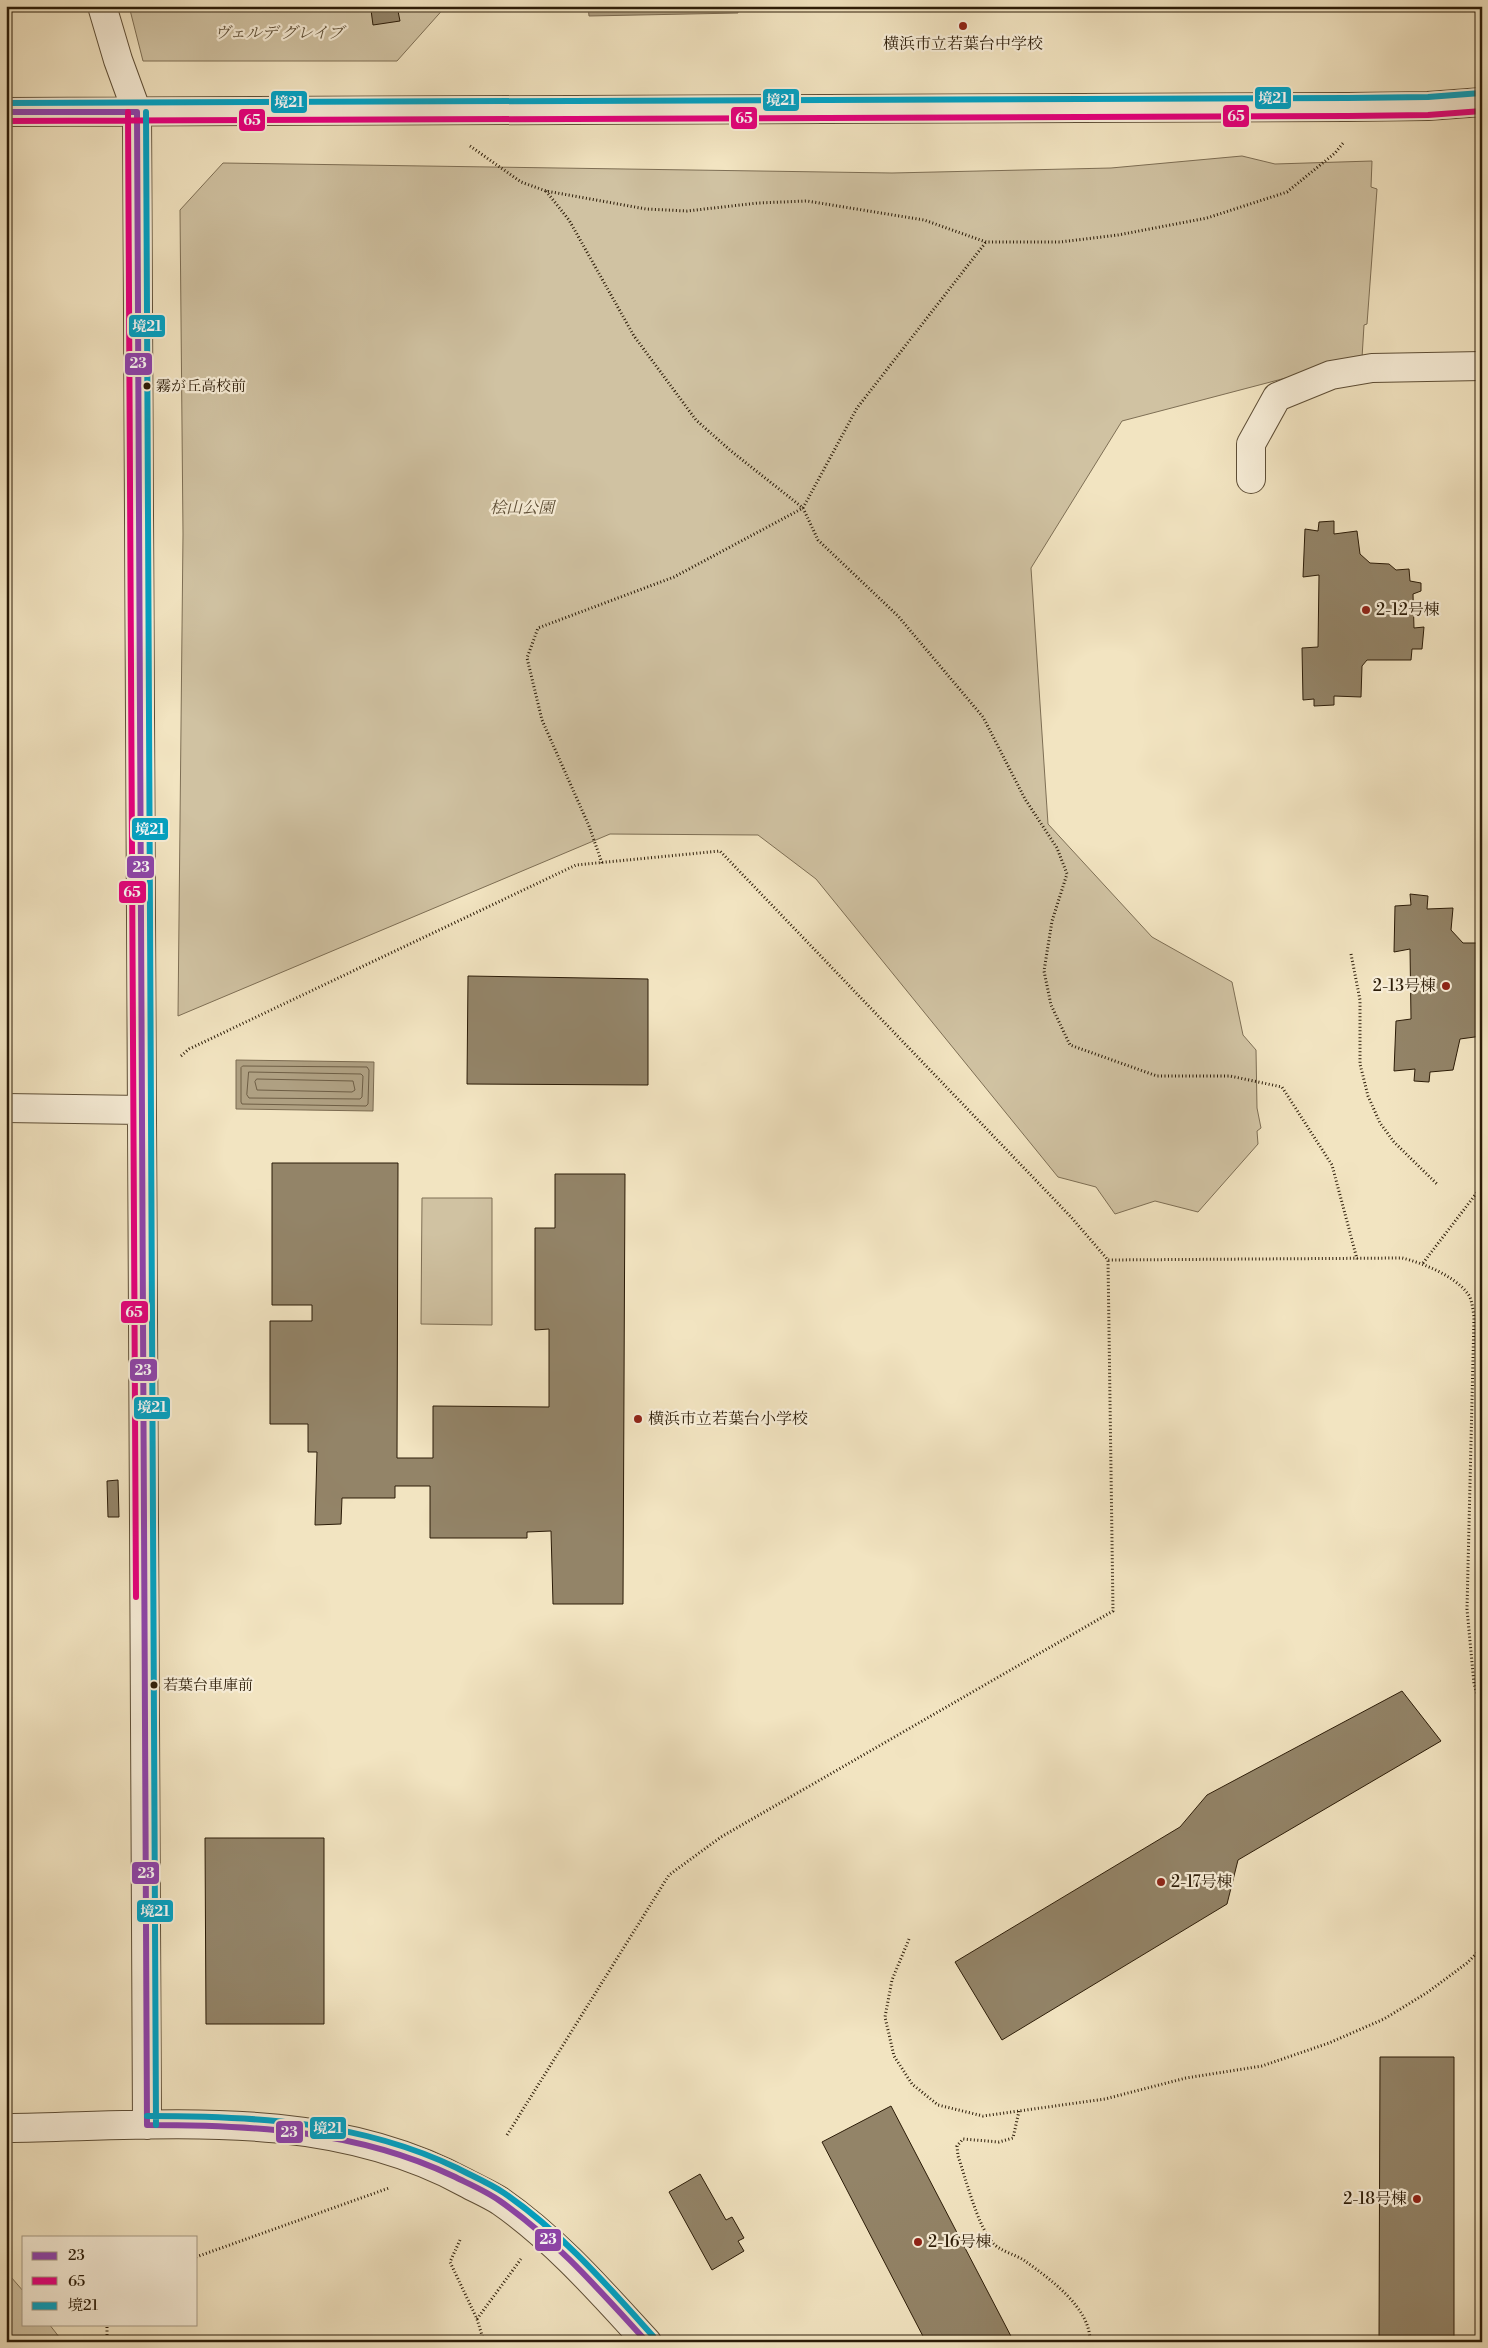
<svg xmlns="http://www.w3.org/2000/svg" width="1488" height="2348" font-family="'Libre Bodoni','Noto Serif JP',serif">
<style>
.green{fill:#d0c2a2;stroke:#7e6f55}
.water{fill:#afa082;stroke:#7b6b51}
.lines{fill:none;stroke-linecap:round;stroke-linejoin:round}
.shore{stroke:#6e5e45;stroke-width:1}
.building{fill:#938468;stroke:#2c1c08}
.minor-casing{stroke:#5e4e36;stroke-width:30}
.path{stroke:#2c1c08;stroke-width:3;stroke-dasharray:1 2.5;stroke-linecap:butt}
.minor{stroke:#f7edd7;stroke-width:28}
.bus-1-casing{stroke:#f7edd7;stroke-width:10}
.bus-2-casing{stroke:#f7edd7;stroke-width:10}
.bus-3-casing{stroke:#f7edd7;stroke-width:10}
.bus-1{stroke:#8e44ad;stroke-width:6}
.bus-2{stroke:#e5007d;stroke-width:6}
.bus-3{stroke:#02a2c4;stroke-width:6}
.poi-dot{fill:#8f2418;stroke:#f7edd7;stroke-width:2}
.bus-dot{fill:#2c1c08;stroke:#f7edd7;stroke-width:2}
.labels{text-anchor:middle;dominant-baseline:central;stroke-width:4.5;stroke-linejoin:round;paint-order:stroke}
.bus-label{font-size:15px;fill:#2c1c08;stroke:#f7edd7;text-anchor:start}
.park-label{font-size:16px;font-style:italic;fill:#5d4e36;stroke:#f7edd7}
.poi-label{font-size:16px;fill:#2c1c08;stroke:#f7edd7;text-anchor:start}
.line-badge{stroke:#f7edd7;stroke-width:2}
.badge-label{font-size:14px;text-anchor:middle;font-weight:bold;fill:#fff}
</style>
<rect width="100%" height="100%" fill="#f2e4c1"/>
<filter id="stains"><feTurbulence type="fractalNoise" baseFrequency=".004" numOctaves="4"/><feColorMatrix values="0 0 0 0 .2 0 0 0 0 .09 0 0 0 0 .02 0 0 0 .5 -.17"/></filter>
<radialGradient id="worn" r=".72"><stop offset=".6" stop-color="#630" stop-opacity="0"/><stop offset="1" stop-color="#630" stop-opacity=".3"/></radialGradient>
<path class="green" d="M129,6H446L397,61H143Z
M1242,156L1275,164L1372,161L1371,187L1377,189L1367,324L1364,325L1362,358L1122,421L1031,568L1048,824L1152,937L1232,982L1243,1035L1256,1050L1257,1108L1261,1128L1257,1131L1258,1144L1198,1212L1155,1201L1115,1214L1096,1187L1058,1177L816,879L758,835L610,834L178,1016L183,534L180,210L223,163L892,173L1111,168Z
M422,1198H492V1325L421,1324Z
M11,2277L24,2292V2324H49L63,2342H6V2280Z"/>
<path class="water" d="M588,6H738V13L589,16Z
M236,1060L374,1062L373,1111L236,1109Z"/>
<g class="lines">
<path class="shore" d="M593,6L596,11L733,6
M243,1066L367,1067L369,1070L368,1104L366,1106L242,1104L241,1102V1068Z
M249,1072L361,1074L363,1076L362,1097L360,1099L249,1098L247,1095Z
M257,1079L353,1081L355,1090L352,1092L257,1090L255,1082Z"/>
</g>
<path class="building" d="M397,6L400,21L373,25L371,10Z
M1334,521V534L1357,531L1360,554L1370,563L1389,564L1396,570L1409,569L1410,581L1421,583V591L1413,594L1414,628L1424,627L1422,649H1412L1411,660H1367L1362,666L1361,697L1334,696V705L1314,706V699L1303,700L1302,648L1318,647L1319,575L1303,577L1305,529L1318,531L1319,522Z
M1410,894L1428,896L1427,909L1453,908L1451,930L1463,943H1482V1036L1460,1039L1453,1070L1430,1072L1429,1082L1414,1081L1415,1069L1394,1071L1396,1021L1411,1019L1410,949L1394,952L1395,906L1411,905Z
M468,976L648,979V1085L467,1084Z
M272,1163H398L397,1458H433V1406L549,1407V1329L535,1330V1228H555V1174H625L623,1604H553L551,1531L527,1532V1538H430V1486H395V1498H342L341,1524L315,1525L317,1452H308V1424H270V1321H312V1305H272Z
M118,1480L119,1517H108L107,1481Z
M1402,1691L1441,1741L1238,1860L1227,1904L1002,2040L955,1962L1180,1827L1207,1795Z
M205,1838H324V2024H206Z
M1380,2057H1454V2342H1379Z
M891,2106L1014,2342H926L822,2142Z
M700,2174L726,2220L732,2217L744,2238L738,2241L744,2251L712,2270L669,2192Z"/>
<g class="lines">
<defs>
<path id="minor" d="M102,6L118,60L137,112L147,2125
M6,112L1348,107L1428,106L1482,102
M1251,479V444L1277,397L1331,375L1372,368L1482,366
M6,1108L142,1110
M6,2128C161,2126 325,2106 466,2183C477,2189 489,2194 500,2201C556,2240 601,2292 647,2342"/>
</defs>
<use href="#minor" class="minor-casing"/>
<path class="path" d="M470,146L521,182L546,191L646,209L687,211L758,203L807,201L924,220L986,242H1060L1118,235L1207,218L1287,192L1335,153L1344,142
M546,191L569,220L634,336L696,420L731,451L803,508L818,540L898,616L983,717L1025,799L1057,848L1067,874L1052,921L1044,971L1051,1005L1070,1045L1157,1076H1230L1282,1087L1332,1165L1357,1259
M602,863L589,826L542,720L527,658L538,628L674,577L803,508L857,408L986,242
M1351,954L1360,1000V1064L1368,1096L1380,1123L1394,1142L1438,1185
M181,1056L189,1049L576,865L720,851L1071,1217L1108,1260L1402,1258C1423,1263 1455,1276 1468,1294C1472,1299 1473,1310 1474,1317L1467,1609L1474,1684L1482,1709
M1423,1263L1482,1186
M909,1939L892,1980L885,2017L894,2056L912,2084L938,2105L983,2116L1105,2099L1186,2078L1262,2066L1329,2043L1384,2019L1428,1992L1467,1963L1482,1948
M1019,2111L1013,2138L999,2142L963,2139L957,2146L958,2156C966,2179 977,2224 992,2242C999,2251 1015,2254 1025,2261C1050,2279 1091,2308 1090,2342
M507,2135L669,1875L721,1837L1113,1611L1108,1260
M460,2240L450,2262L477,2319L484,2342
M196,2257L389,2188
M477,2319L521,2259
M107,2342V2324"/>
<use href="#minor" class="minor"/>
<defs>
<path id="bus-1" d="M6,112H137
M137,112L147,2125
M147,2125C253,2125 356,2130 453,2176C469,2184 486,2191 500,2201C556,2240 601,2292 647,2342"/>
<path id="bus-2" d="M128,112L136,1597
M6,121L1348,116L1428,115L1482,111"/>
<path id="bus-3" d="M6,103L1348,98L1428,97L1481,93
M146,112L156,2125
M147,2116C254,2116 359,2121 457,2168C472,2176 489,2183 504,2193C561,2232 607,2285 653,2336"/>
</defs>
<use href="#bus-1" class="bus-1-casing"/>
<use href="#bus-2" class="bus-2-casing"/>
<use href="#bus-3" class="bus-3-casing"/>
<use href="#bus-1" class="bus-1"/>
<use href="#bus-2" class="bus-2"/>
<use href="#bus-3" class="bus-3"/>
</g>
<g class="poi-dot">
<circle cx="963" cy="26" r="5"/>
<circle cx="1366" cy="610" r="5"/>
<circle cx="1446" cy="986" r="5"/>
<circle cx="638" cy="1419" r="5"/>
<circle cx="1161" cy="1882" r="5"/>
<circle cx="1417" cy="2199" r="5"/>
<circle cx="918" cy="2242" r="5"/>
</g>
<g class="bus-dot">
<circle cx="147" cy="386" r="4.5"/>
<circle cx="154" cy="1685" r="4.5"/>
</g>
<g class="labels">
<g class="bus-label">
<text x="156" y="386">霧が丘高校前</text>
<text x="163" y="1685">若葉台車庫前</text>
</g>
<g class="park-label">
<text x="279" y="33">ヴェルデ グレイブ</text>
<text x="522" y="508">桧山公園</text>
</g>
<g class="poi-label">
<text x="963" y="44" text-anchor="middle">横浜市立若葉台中学校</text>
<text x="1376" y="610">2-12号棟</text>
<text x="1436" y="986" text-anchor="end">2-13号棟</text>
<text x="648" y="1419">横浜市立若葉台小学校</text>
<text x="1171" y="1882">2-17号棟</text>
<text x="1407" y="2199" text-anchor="end">2-18号棟</text>
<text x="928" y="2242">2-16号棟</text>
</g>
</g>
<g class="line-badge">
<rect x="1254" y="86" width="38" height="24" rx="5" fill="#02a2c4"/>
<rect x="762" y="88" width="38" height="24" rx="5" fill="#02a2c4"/>
<rect x="270" y="90" width="38" height="24" rx="5" fill="#02a2c4"/>
<rect x="1222" y="104" width="28" height="24" rx="5" fill="#e5007d"/>
<rect x="730" y="106" width="28" height="24" rx="5" fill="#e5007d"/>
<rect x="238" y="108" width="28" height="24" rx="5" fill="#e5007d"/>
<rect x="128" y="314" width="38" height="24" rx="5" fill="#02a2c4"/>
<rect x="124" y="352" width="29" height="24" rx="5" fill="#8e44ad"/>
<rect x="131" y="817" width="38" height="24" rx="5" fill="#02a2c4"/>
<rect x="126" y="855" width="29" height="24" rx="5" fill="#8e44ad"/>
<rect x="118" y="880" width="29" height="24" rx="5" fill="#e5007d"/>
<rect x="120" y="1300" width="29" height="24" rx="5" fill="#e5007d"/>
<rect x="129" y="1358" width="29" height="24" rx="5" fill="#8e44ad"/>
<rect x="133" y="1396" width="38" height="24" rx="5" fill="#02a2c4"/>
<rect x="131" y="1861" width="29" height="24" rx="5" fill="#8e44ad"/>
<rect x="136" y="1899" width="38" height="24" rx="5" fill="#02a2c4"/>
<rect x="309" y="2116" width="38" height="24" rx="5" fill="#02a2c4"/>
<rect x="275" y="2120" width="29" height="24" rx="5" fill="#8e44ad"/>
<rect x="534" y="2228" width="28" height="24" rx="5" fill="#8e44ad"/>
</g>
<g class="badge-label">
<text x="1273" y="103">境21</text>
<text x="781" y="105">境21</text>
<text x="289" y="107">境21</text>
<text x="1236" y="121">65</text>
<text x="744" y="123">65</text>
<text x="252" y="125">65</text>
<text x="147" y="331">境21</text>
<text x="138" y="368">23</text>
<text x="150" y="834">境21</text>
<text x="141" y="872">23</text>
<text x="132" y="897">65</text>
<text x="134" y="1317">65</text>
<text x="143" y="1375">23</text>
<text x="152" y="1412">境21</text>
<text x="146" y="1878">23</text>
<text x="155" y="1916">境21</text>
<text x="328" y="2133">境21</text>
<text x="289" y="2137">23</text>
<text x="548" y="2244">23</text>
</g>
<rect width="1488" height="2348" fill="none" stroke="#f2e4c1" stroke-width="25"/>
<rect x="8" y="8" width="1473" height="2333" fill="none" stroke="#2c1c08" stroke-width="2.5"/>
<rect x="12" y="12" width="1463" height="2323" fill="none" stroke="#2c1c08"/>
<rect x="22" y="2236" width="175" height="90" fill="#f7edd7" stroke="#a69984"/>
<rect x="32" y="2252" width="25" height="8" fill="#8e44ad" stroke="#a69984"/>
<text x="68" y="2260" font-size="15" fill="#2c1c08">23</text>
<rect x="32" y="2277" width="25" height="8" fill="#e5007d" stroke="#a69984"/>
<text x="68" y="2286" font-size="15" fill="#2c1c08">65</text>
<rect x="32" y="2302" width="25" height="8" fill="#02a2c4" stroke="#a69984"/>
<text x="68" y="2310" font-size="15" fill="#2c1c08">境21</text>
<rect width="100%" height="100%" filter="url(#stains)"/>
<rect width="100%" height="100%" fill="url(#worn)"/>
</svg>
